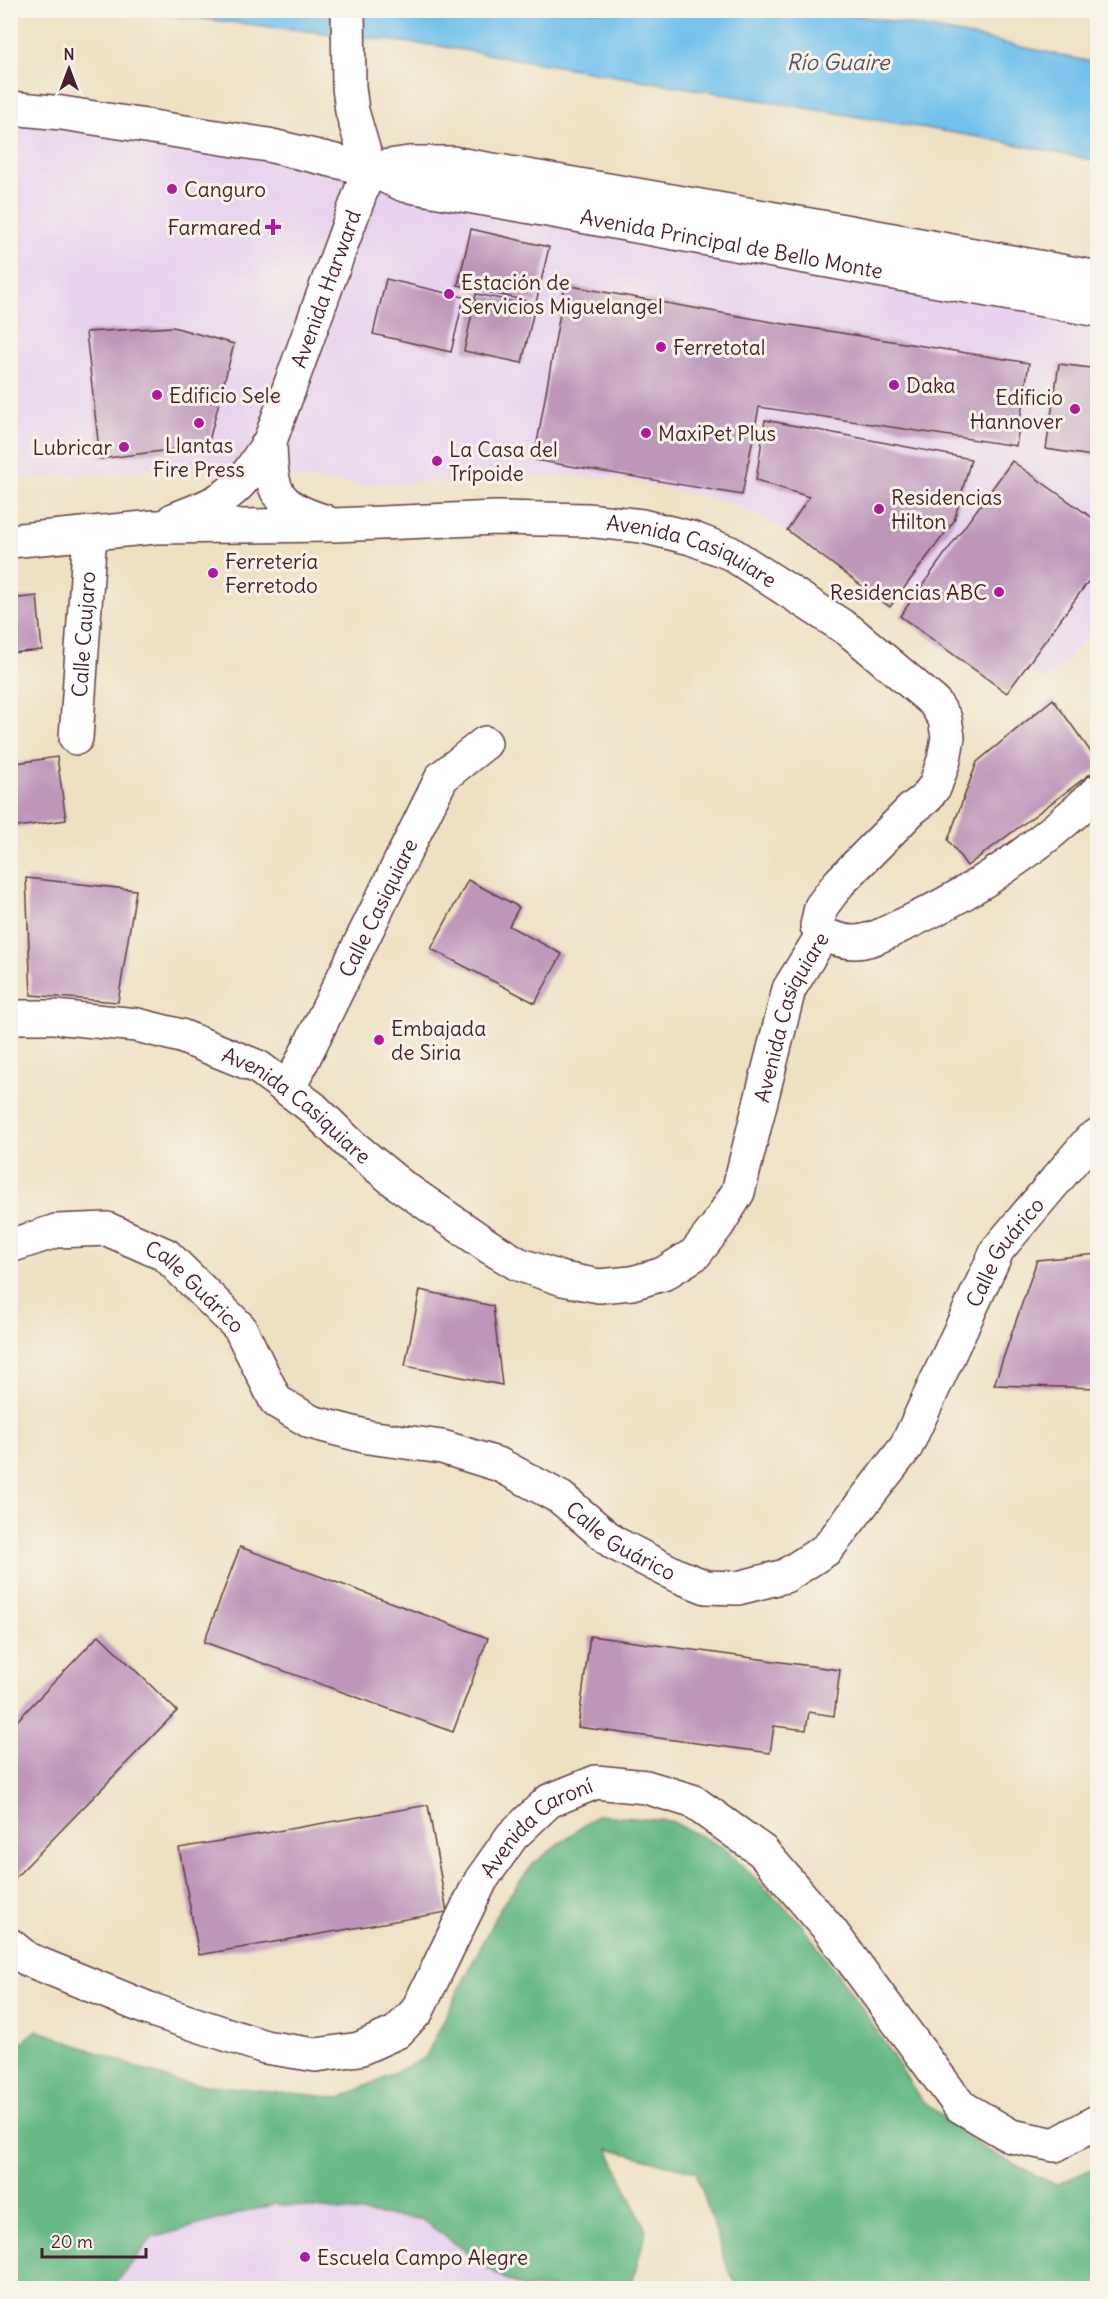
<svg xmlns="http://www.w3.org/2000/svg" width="1108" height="2299" font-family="Delius,sans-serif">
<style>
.built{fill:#e7d2ef}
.forest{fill:#66b885;stroke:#586c58;stroke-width:1.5}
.water{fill:#71c1ec;stroke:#5e708c;stroke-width:1.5}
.building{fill:#bd96ba}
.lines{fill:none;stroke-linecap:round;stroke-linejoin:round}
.minor-casing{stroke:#633c42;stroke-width:36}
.highway-casing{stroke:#633c42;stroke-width:36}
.minor{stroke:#fff;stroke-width:33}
.highway{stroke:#fff;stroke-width:33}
.poi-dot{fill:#b5179e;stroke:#f7f3e8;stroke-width:2}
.labels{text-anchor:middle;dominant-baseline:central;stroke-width:6;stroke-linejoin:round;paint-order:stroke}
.poi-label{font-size:21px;fill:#4a1f2b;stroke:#f7f3e8;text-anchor:start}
.street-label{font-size:21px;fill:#4a1f2b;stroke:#f7f3e8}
.water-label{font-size:22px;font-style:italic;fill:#565065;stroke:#f7f3e8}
</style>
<rect width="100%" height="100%" fill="#f7f3e8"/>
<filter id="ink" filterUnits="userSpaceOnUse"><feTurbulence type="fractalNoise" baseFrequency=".0167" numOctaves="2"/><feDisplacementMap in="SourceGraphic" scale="12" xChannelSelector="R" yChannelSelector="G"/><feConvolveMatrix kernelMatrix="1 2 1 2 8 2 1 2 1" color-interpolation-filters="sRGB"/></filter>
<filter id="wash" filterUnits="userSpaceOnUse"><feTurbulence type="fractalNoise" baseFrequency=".008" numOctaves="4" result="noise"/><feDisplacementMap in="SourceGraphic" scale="24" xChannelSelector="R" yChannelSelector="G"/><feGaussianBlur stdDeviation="1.35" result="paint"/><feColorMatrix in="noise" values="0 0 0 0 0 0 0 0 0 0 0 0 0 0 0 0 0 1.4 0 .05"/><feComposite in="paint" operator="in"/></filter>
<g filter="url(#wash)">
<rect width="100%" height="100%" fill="#eee1c2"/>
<path class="built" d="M11,112L1097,307V625L1046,682L738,504L614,478L546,476L360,485L195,466L11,480Z
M274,2204L421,2219L498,2275L524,2288H112L152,2238Z"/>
<path class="forest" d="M597,1815L671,1821L724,1848L798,1920L857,2001L921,2100L985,2149L1055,2185L1097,2167V2288H739L729,2272L696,2172L608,2149L646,2230L631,2288H524L498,2275L421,2219L274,2204L152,2238L112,2288H11V2052L37,2030L177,2082L341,2098L425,2058L500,1908L534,1863Z"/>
<path class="water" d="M133,11H834L961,34L1097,63V161L990,139L439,46Z"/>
<g id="blocks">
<path class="building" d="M471,229L549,247L536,303L458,285Z
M386,279L464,297L451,352L373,334Z
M565,285L772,322L1029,363L1016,446L759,407L742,495L534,460Z
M476,294L535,306L522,363L464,351Z
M173,327L234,344L208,445L100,459L86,332Z
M1059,364L1098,369V457L1046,449Z
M765,420L971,459L954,521L890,607L787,530L809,497L756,480Z
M1012,461L1098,522V568L1007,693L900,616Z
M37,596L42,650L10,653V599Z
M1053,699L1098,762V768L967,866L948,840L977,762Z
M57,757L66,820L10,828V764Z
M26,878L136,890L118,1002L31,995Z
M468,880L519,907L509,926L562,954L535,1003L431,949Z
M1098,1254V1388L994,1385L1037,1260Z
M420,1290L493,1306L502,1385L405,1366Z
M240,1547L488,1638L453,1732L204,1642Z
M99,1635L177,1711L12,1881L10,1728Z
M590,1636L840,1670L834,1716L809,1712L806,1730L774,1726L770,1753L578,1727Z
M428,1805L447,1912L199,1955L179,1848Z"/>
</g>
</g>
<g filter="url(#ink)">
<use href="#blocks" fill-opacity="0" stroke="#633c42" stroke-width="1.5"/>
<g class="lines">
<defs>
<g id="minor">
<path id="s1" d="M10,108L62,113L268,145L369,169L404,185L537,208L1098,310"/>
<path d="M369,169L409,163H452L850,232L1098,278"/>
<path d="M270,441C271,491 274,506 324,521"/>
<path id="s2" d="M173,520C192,512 213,506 229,493C246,480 258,459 270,441L369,169"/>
<path id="s3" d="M10,541L155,527L334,525L497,518L587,520L642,526L691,538L730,553L850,631L934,702L945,719L948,737L944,760L935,786L925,799L912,809L839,883L821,907L817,926L823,934"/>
<path id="s4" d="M76,738L90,533"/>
<path d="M823,934C832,938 844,942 854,942C872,942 889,931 905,924C976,891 1042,845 1098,791"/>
<path id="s5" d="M10,1017H54L137,1025L181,1036L258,1067L313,1108L351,1145L400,1185L488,1246L518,1264L563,1279L599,1286L632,1283L663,1274L695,1254L717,1226L738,1192L789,989L823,934"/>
<path id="s6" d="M289,1088L442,777L485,743"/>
<path id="s7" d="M10,1246L56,1231L107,1229L166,1255L240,1328L276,1401L311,1422L368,1437L442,1447L500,1465L561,1498L614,1543L676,1575L706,1587L738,1588L785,1576L827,1549L906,1447L998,1249L1090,1140L1098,1135"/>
<path id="s8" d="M10,1945L27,1959L149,2009L265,2047L316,2055L359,2049L397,2032L417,2011L481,1880L512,1836L549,1801L596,1782L646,1787L692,1801L762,1851L830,1930L960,2106L1011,2136L1055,2145L1098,2121"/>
</g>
<path id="highway" d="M348,10L349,87L352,111L369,169"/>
</defs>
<use href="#minor" class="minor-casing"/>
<use href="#highway" class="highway-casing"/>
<use href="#minor" class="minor"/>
<use href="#highway" class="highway"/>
</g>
</g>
<g class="poi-dot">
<circle cx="172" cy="189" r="6"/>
<path d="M270 218h6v6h6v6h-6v6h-6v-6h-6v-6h6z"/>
<circle cx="449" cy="294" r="6"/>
<circle cx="661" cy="347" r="6"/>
<circle cx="894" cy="385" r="6"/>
<circle cx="157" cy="395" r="6"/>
<circle cx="1075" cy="409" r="6"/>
<circle cx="199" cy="423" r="6"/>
<circle cx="646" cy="433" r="6"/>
<circle cx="124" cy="447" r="6"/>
<circle cx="437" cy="461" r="6"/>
<circle cx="879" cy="509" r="6"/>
<circle cx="213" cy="573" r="6"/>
<circle cx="999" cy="592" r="6"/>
<circle cx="379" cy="1040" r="6"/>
<circle cx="305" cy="2257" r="6"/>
</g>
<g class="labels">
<g class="poi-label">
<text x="184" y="189">Canguro</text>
<text x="261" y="227" text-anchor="end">Farmared</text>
<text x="461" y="282">Estación de<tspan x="461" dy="24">Servicios Miguelangel</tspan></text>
<text x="673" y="347">Ferretotal</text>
<text x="906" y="385">Daka</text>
<text x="169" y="395">Edificio Sele</text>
<text x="1063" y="397" text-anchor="end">Edificio<tspan x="1063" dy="24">Hannover</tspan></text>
<text x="658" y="433">MaxiPet Plus</text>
<text x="199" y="445" text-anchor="middle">Llantas<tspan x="199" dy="24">Fire Press</tspan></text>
<text x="112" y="447" text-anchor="end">Lubricar</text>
<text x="449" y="449">La Casa del<tspan x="449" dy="24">Trípoide</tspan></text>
<text x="891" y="497">Residencias<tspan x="891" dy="24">Hilton</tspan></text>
<text x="225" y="561">Ferretería<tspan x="225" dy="24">Ferretodo</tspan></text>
<text x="987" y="592" text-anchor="end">Residencias ABC</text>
<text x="391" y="1028">Embajada<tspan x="391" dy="24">de Siria</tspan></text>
<text x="317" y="2257">Escuela Campo Alegre</text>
</g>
<g class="street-label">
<text stroke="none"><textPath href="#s1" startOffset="736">Avenida Principal de Bello Monte</textPath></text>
<text stroke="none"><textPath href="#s2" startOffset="291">Avenida Harward</textPath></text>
<text stroke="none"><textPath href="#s3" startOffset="688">Avenida Casiquiare</textPath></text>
<text stroke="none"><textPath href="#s4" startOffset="104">Calle Caujaro</textPath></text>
<text stroke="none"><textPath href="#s6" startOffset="201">Calle Casiquiare</textPath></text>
<text stroke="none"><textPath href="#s5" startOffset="1029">Avenida Casiquiare</textPath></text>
<text stroke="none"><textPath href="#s5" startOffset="309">Avenida Casiquiare</textPath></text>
<text stroke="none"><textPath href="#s7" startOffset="1304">Calle Guárico</textPath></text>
<text stroke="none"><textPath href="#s7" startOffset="206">Calle Guárico</textPath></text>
<text stroke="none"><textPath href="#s7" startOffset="728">Calle Guárico</textPath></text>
<text stroke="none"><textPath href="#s8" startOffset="666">Avenida Caroní</textPath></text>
</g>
<g class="water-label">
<text x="838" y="62">Río Guaire</text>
</g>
</g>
<rect width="1108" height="2299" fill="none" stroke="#f7f3e8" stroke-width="36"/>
<g transform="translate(69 69)" stroke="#f7f3e8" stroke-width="4.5" paint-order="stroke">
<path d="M0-4.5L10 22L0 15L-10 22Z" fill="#4a1f2b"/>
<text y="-9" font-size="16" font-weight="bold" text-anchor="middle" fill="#4a1f2b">N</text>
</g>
<path d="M42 2248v9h104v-9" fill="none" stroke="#4a1f2b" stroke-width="3"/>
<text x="51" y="2248" font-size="18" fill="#4a1f2b" stroke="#f7f3e8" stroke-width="4.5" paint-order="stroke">20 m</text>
</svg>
